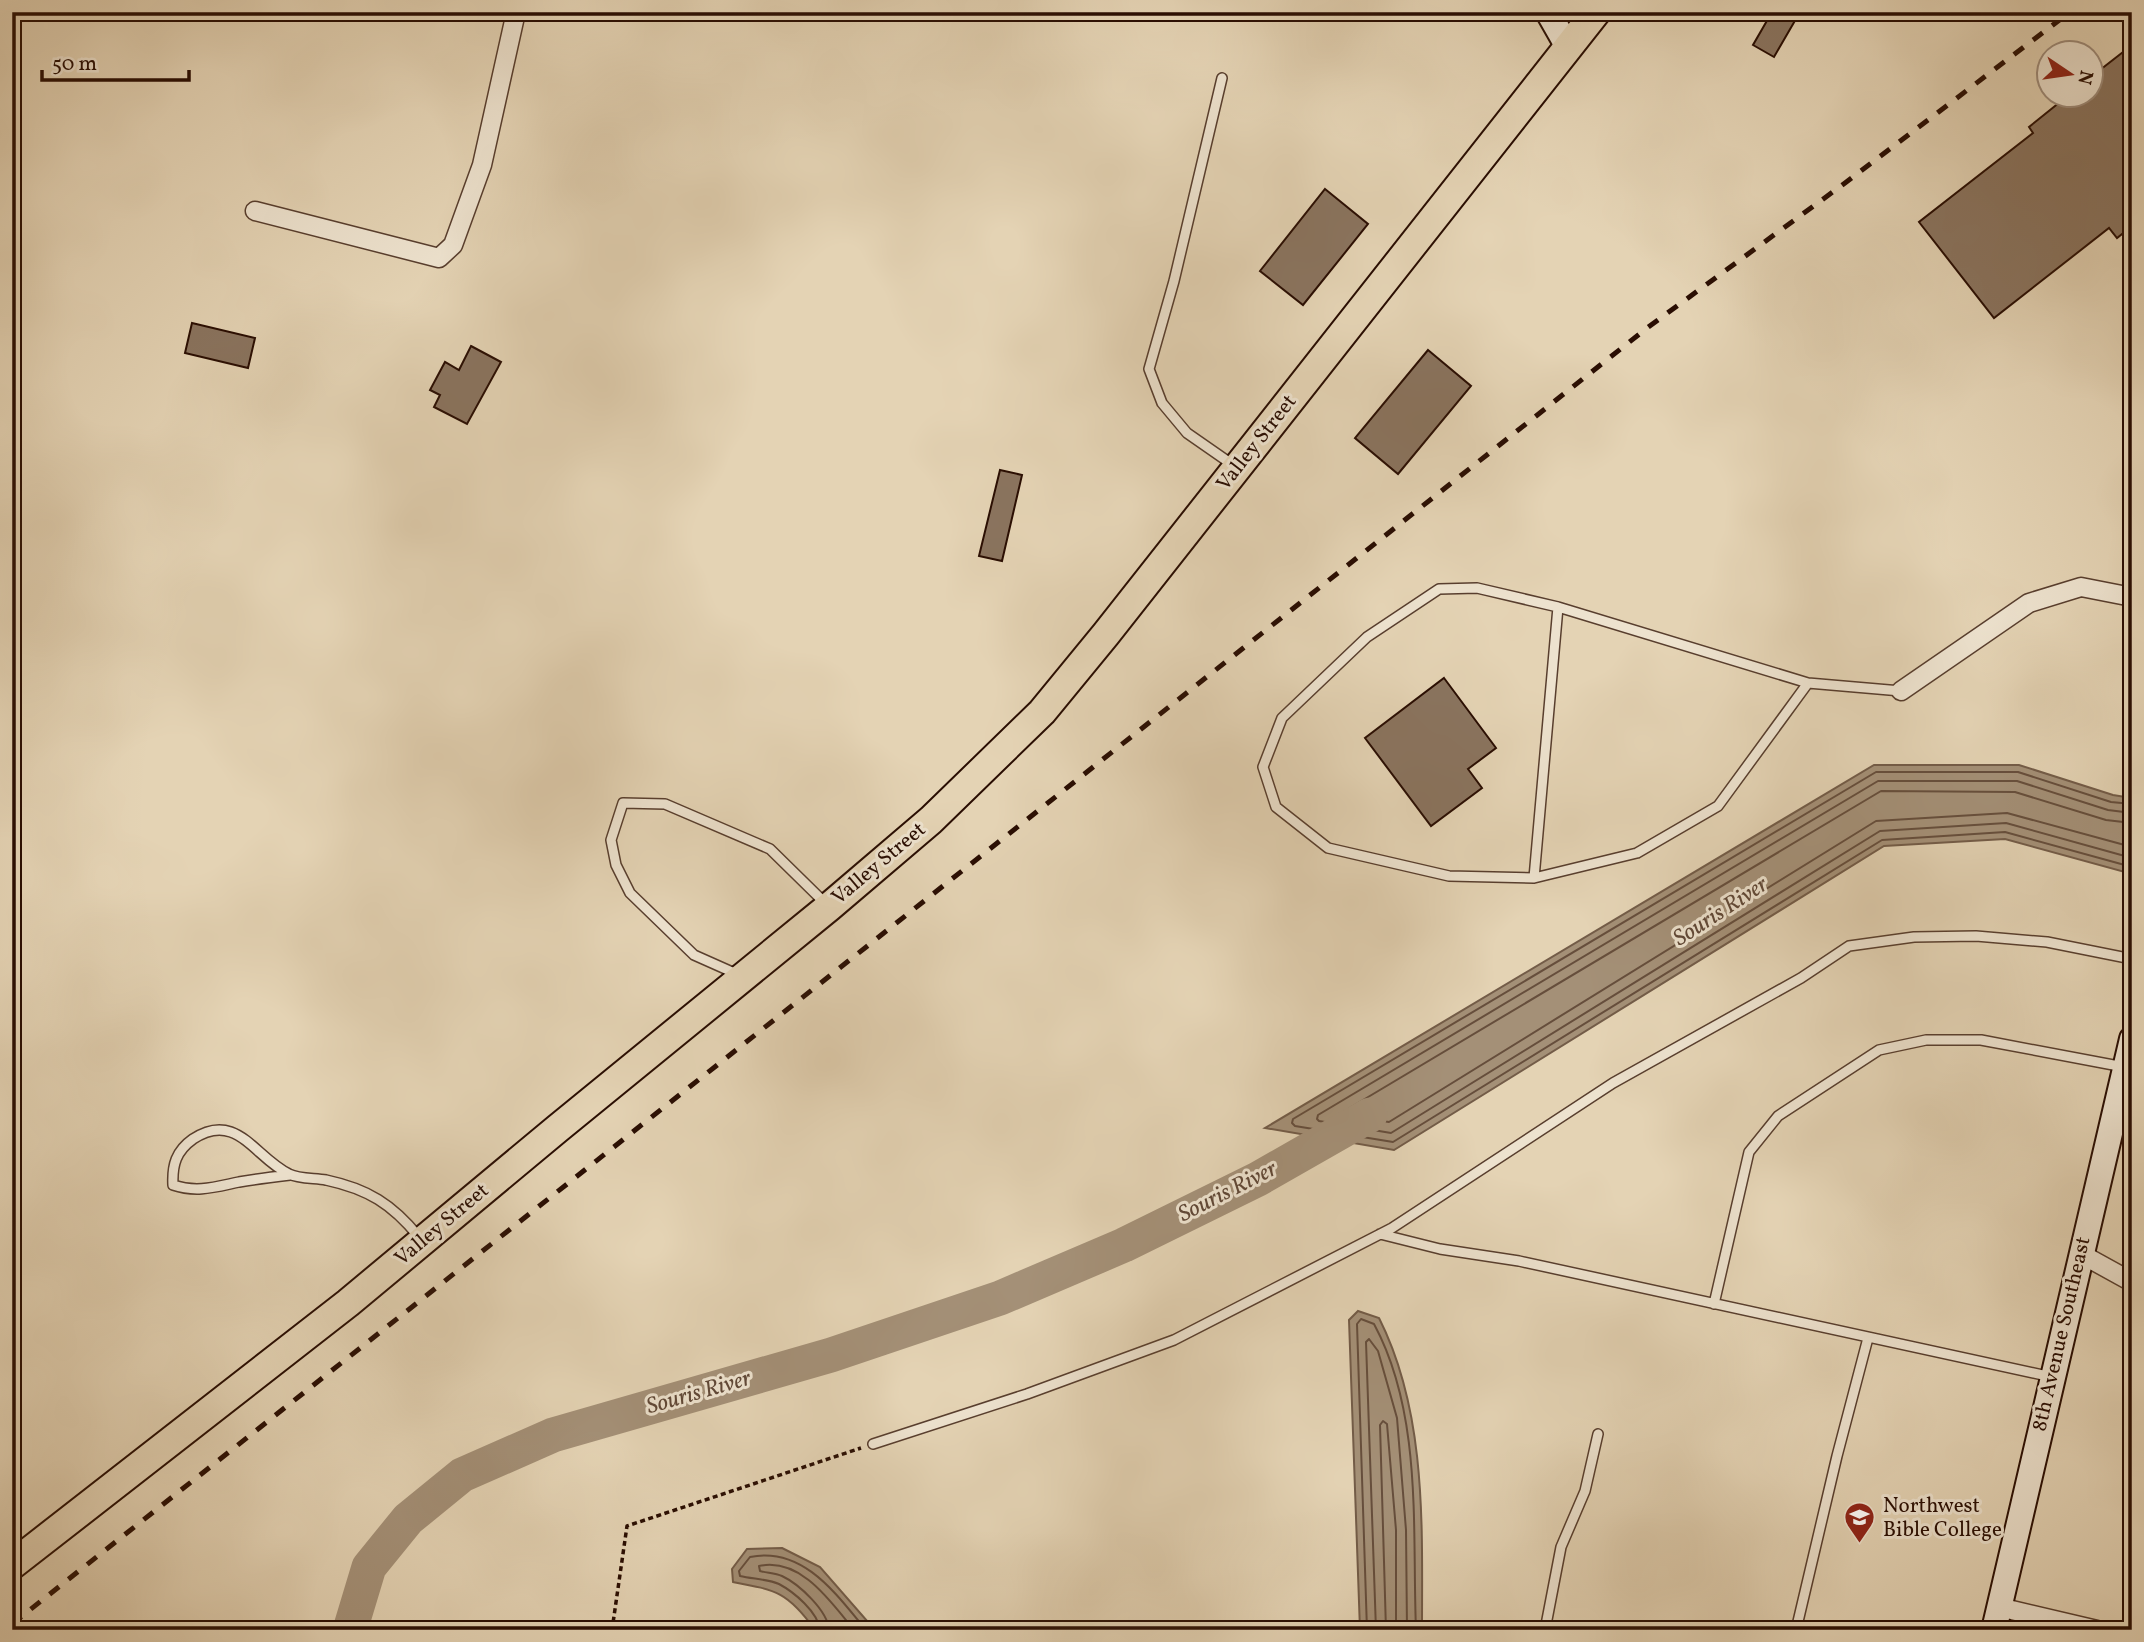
<svg xmlns="http://www.w3.org/2000/svg" width="2144" height="1642" font-family="Vollkorn,serif">
<style>
.water{fill:#a49077;stroke:#735c48;stroke-width:2}
.lines{fill:none;stroke-linecap:round;stroke-linejoin:round}
.shore{stroke:#664e3c;stroke-width:2}
.river{stroke:#a49077;stroke-width:35}
.building{fill:#8a745f;stroke:#290d02;stroke-width:2}
.lane-casing{stroke:#583e2e;stroke-width:12}
.street-casing{stroke:#583e2e;stroke-width:21}
.secondary-casing{stroke:#290d02;stroke-width:28}
.primary-casing{stroke:#290d02;stroke-width:32}
.path{stroke:#290d02;stroke-width:3.5;stroke-dasharray:5 3.5;stroke-linecap:butt}
.lane{stroke:#ede2ce;stroke-width:9}
.street{stroke:#ede2ce;stroke-width:18}
.secondary{stroke:#ede2ce;stroke-width:24}
.primary{stroke:#e4d3b4;stroke-width:28}
.rail{stroke:#290d02;stroke-width:5;stroke-dasharray:12 12;stroke-linecap:butt}
.labels{text-anchor:middle;dominant-baseline:central;stroke-width:6;stroke-linejoin:round;paint-order:stroke}
.street-label{font-size:21px;fill:#290d02;stroke:#ede2ce}
.poi-label{font-size:21px;fill:#290d02;stroke:#ede2ce;text-anchor:start}
.water-label{font-size:23px;font-style:italic;fill:#604837;stroke:#ede2ce}
</style>
<rect width="100%" height="100%" fill="#e4d3b4"/>
<filter id="stains"><feTurbulence type="fractalNoise" baseFrequency=".00286" numOctaves="4"/><feColorMatrix values="0 0 0 0 .2 0 0 0 0 .09 0 0 0 0 .02 0 0 0 .5 -.17"/></filter>
<radialGradient id="worn" r=".72"><stop offset=".6" stop-color="#630" stop-opacity="0"/><stop offset="1" stop-color="#630" stop-opacity=".3"/></radialGradient>
<path class="water" d="M1874,765H2019L2113,795L2132,798V874L2005,839L1884,846L1394,1150L1265,1128Z
M1358,1311L1379,1318C1427,1413 1422,1526 1422,1630H1360L1349,1320Z
M782,1548L820,1567L875,1630H815C788,1592 776,1590 733,1582L732,1569L747,1549Z"/>
<g class="lines">
<path class="shore" d="M2132,804L2111,802L2018,772H1876L1293,1119L1292,1123L1295,1126L1393,1142L1882,840L2005,832L2132,867
M2132,813L2108,810L2017,781H1878L1318,1115L1317,1119L1319,1121L1391,1133L1880,831L2006,823L2132,858
M2132,823L2106,820L2015,792L1881,791L1348,1109L1346,1113L1349,1116L1389,1122L1876,821L2007,813L2132,847
M820,1630C818,1612 794,1592 779,1584C768,1579 752,1579 740,1576L739,1571L750,1557C803,1546 836,1594 866,1630
M829,1630C828,1611 799,1584 782,1576C775,1573 767,1573 760,1571L759,1566C801,1557 831,1602 854,1630
M1367,1630L1357,1324L1361,1319L1374,1324C1423,1415 1412,1530 1416,1630
M1376,1630L1366,1342L1369,1339L1378,1351L1397,1418L1406,1530L1407,1630
M1386,1630L1380,1425L1383,1421L1387,1424L1396,1530V1630"/>
<path class="river" d="M350,1630L369,1567L408,1519L462,1475L553,1435L831,1355L1000,1298L1124,1245L1258,1179L1370,1115"/>
</g>
<path class="building" d="M1772,12H1800L1774,57L1753,45Z
M2132,45V226L2117,238L2109,228L1994,318L1919,222L2033,133L2029,127L2070,94H2091V77Z
M1325,189L1368,224L1303,305L1260,271Z
M192,323L255,338L248,368L185,353Z
M471,346L501,362L467,424L434,407L440,395L430,390L445,362L459,370Z
M1428,350L1471,386L1398,474L1355,438Z
M1000,470L1022,475L1002,561L979,556Z
M1444,678L1496,748L1468,769L1482,788L1431,826L1365,738Z"/>
<g class="lines">
<defs>
<path id="lane" d="M1222,78L1174,281L1149,369L1162,403L1187,433L1233,465
M1808,683L1718,806L1637,853L1534,878L1449,876L1328,848L1276,807L1263,767L1282,718L1367,637L1439,589L1477,588L1558,607L1808,683L1901,691
M1534,878L1558,607
M739,975L694,955L630,893L616,865L611,840L623,803L665,804L770,849L826,904
M290,1175C273,1177 256,1179 239,1182C215,1187 197,1193 173,1185C172,1165 176,1151 193,1139C237,1110 255,1158 289,1174C299,1179 315,1178 326,1180C368,1189 392,1204 419,1237
M1380,1234L1440,1249L1519,1261L2052,1377
M1714,1304L1749,1152L1778,1116L1879,1050L1926,1040H1981L2124,1067
M873,1444L1027,1394L1174,1340L1392,1228L1613,1083L1801,978L1849,946L1914,937L1976,936L2047,942L2132,959
M1545,1630L1561,1547L1585,1491L1598,1434
M1796,1630L1837,1456L1868,1338"/>
<path id="street" d="M255,211L439,258L453,245L482,165L516,12
M1901,691L2029,603L2081,587L2132,597
M2081,1254L2132,1282
M1999,1607L2097,1630"/>
<path id="secondary" d="M1548,12L1568,47
M1994,1630L2132,1039"/>
<path id="primary" d="M12,1565L348,1303L557,1129L829,907L931,820L1042,712L1106,634L1596,12"/>
</defs>
<use href="#lane" class="lane-casing"/>
<use href="#street" class="street-casing"/>
<use href="#secondary" class="secondary-casing"/>
<use href="#primary" class="primary-casing"/>
<path class="path" d="M612,1630L627,1526L861,1448"/>
<use href="#lane" class="lane"/>
<use href="#street" class="street"/>
<use href="#secondary" class="secondary"/>
<use href="#primary" class="primary"/>
<path class="rail" d="M12,1624L1647,328L1845,183L2070,12"/>
</g>
<defs>
<symbol id="school-pin" viewBox="-11 -11 22 30"><path d="M0 17L-7.5 6A9.5 9.5 0 1 1 7.5 6Z" fill="#8f2418" stroke="#ede2ce"/><path d="M0-5L7-2L0 1L-7-2ZM-4 1L0 2.5L4 1V4Q0 6-4 4Z" fill="#fff"/></symbol>
</defs>
<g fill-rule="evenodd">
<use href="#school-pin" x="1842" y="1500" width="35" height="47"/>
</g>
<g class="labels">
<g class="street-label">
<text transform="translate(1257 443) rotate(-52)">Valley Street</text>
<text transform="translate(879 864) rotate(-40)">Valley Street</text>
<text transform="translate(442 1225) rotate(-40)">Valley Street</text>
<text transform="translate(2062 1334) rotate(-77)">8th Avenue Southeast</text>
</g>
<g class="poi-label">
<text x="1883" y="1506">Northwest<tspan x="1883" dy="24">Bible College</tspan></text>
</g>
<g class="water-label">
<text transform="translate(1721 912) rotate(-33)">Souris River</text>
<text transform="translate(1228 1192) rotate(-27)">Souris River</text>
<text transform="translate(699 1393) rotate(-16)">Souris River</text>
</g>
</g>
<rect width="2144" height="1642" fill="none" stroke="#e4d3b4" stroke-width="42"/>
<rect x="14" y="14" width="2116" height="1614" fill="none" stroke="#290d02" stroke-width="3.5"/>
<rect x="21" y="21" width="2102" height="1600" fill="none" stroke="#290d02" stroke-width="2"/>
<g transform="translate(2070 74) rotate(103)"><circle r="33" fill="#ede2ce" stroke="#9f8d7c" stroke-width="2"/>
<path d="M0-5L12 26L0 18L-12 26Z" fill="#8f2418"/>
<text y="-10" font-size="19" font-weight="bold" text-anchor="middle" fill="#290d02">N</text>
</g>
<path d="M42 70v10h147v-10" fill="none" stroke="#290d02" stroke-width="3.5"/>
<text x="52" y="70" font-size="21" fill="#290d02" stroke="#ede2ce" stroke-width="5" paint-order="stroke">50 m</text>
<rect width="100%" height="100%" filter="url(#stains)"/>
<rect width="100%" height="100%" fill="url(#worn)"/>
</svg>
